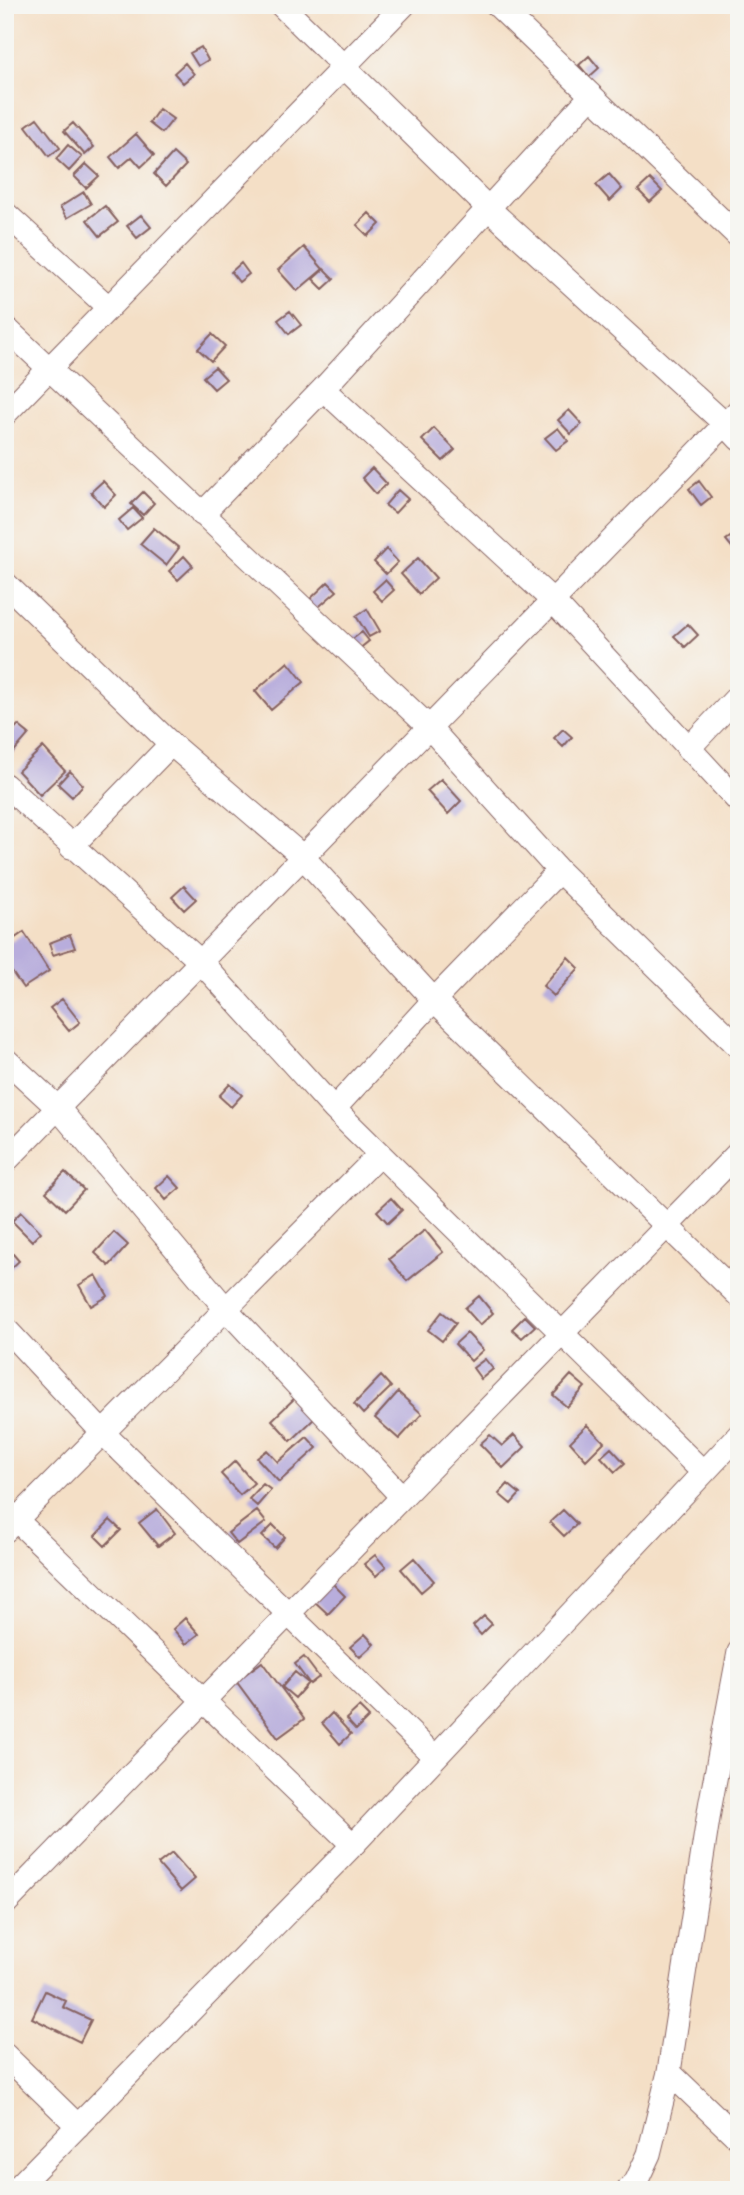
<svg xmlns="http://www.w3.org/2000/svg" width="744" height="2195" font-family="Sriracha,sans-serif">
<style>
.building{fill:#b8addc}
.lines{fill:none;stroke-linecap:round;stroke-linejoin:round}
.street-casing{stroke:#866261;stroke-width:25}
.street{stroke:#fff;stroke-width:23}
</style>
<rect width="100%" height="100%" fill="#f6f6f2"/>
<filter id="ink" filterUnits="userSpaceOnUse"><feTurbulence type="fractalNoise" baseFrequency=".0143" numOctaves="2"/><feDisplacementMap in="SourceGraphic" scale="14" xChannelSelector="R" yChannelSelector="G"/><feConvolveMatrix kernelMatrix="1 2 1 2 8 2 1 2 1" color-interpolation-filters="sRGB"/></filter>
<filter id="wash" filterUnits="userSpaceOnUse"><feTurbulence type="fractalNoise" baseFrequency=".00686" numOctaves="4" result="noise"/><feDisplacementMap in="SourceGraphic" scale="28" xChannelSelector="R" yChannelSelector="G"/><feGaussianBlur stdDeviation="1.57" result="paint"/><feColorMatrix in="noise" values="0 0 0 0 0 0 0 0 0 0 0 0 0 0 0 0 0 1.4 0 .05"/><feComposite in="paint" operator="in"/></filter>
<g filter="url(#wash)">
<rect width="100%" height="100%" fill="#f4dfc6"/>
<g id="blocks">
<path class="building" d="M201,47L208,60L198,66L190,53Z
M589,56L599,68L589,77L579,65Z
M185,63L194,74L183,83L174,73Z
M159,109L173,119L162,133L149,123Z
M37,118L60,148L49,156L26,126Z
M73,123L94,147L85,155L64,131Z
M136,134L154,155L141,167L132,157L119,168L110,157Z
M68,145L82,157L69,171L56,159Z
M173,153L186,165L166,186L154,174Z
M86,164L99,176L86,188L74,176Z
M609,174L622,189L610,201L596,185Z
M650,179L662,191L650,202L638,190Z
M84,192L91,204L67,218L60,207Z
M105,206L118,222L100,236L87,220Z
M369,213L380,224L368,236L357,225Z
M141,215L151,227L137,238L127,226Z
M304,247L323,269L297,291L278,270Z
M241,263L249,274L239,282L231,272Z
M324,269L334,279L323,289L313,279Z
M290,311L301,325L289,334L278,320Z
M212,334L225,346L211,361L198,349Z
M215,367L226,379L214,389L203,377Z
M569,410L582,424L571,434L558,420Z
M434,428L455,450L443,461L422,440Z
M558,428L568,441L556,450L545,438Z
M372,468L387,484L376,494L362,478Z
M103,481L116,495L104,507L91,492Z
M699,481L711,497L701,505L689,489Z
M398,490L408,499L395,513L385,505Z
M143,492L154,503L143,515L131,504Z
M133,508L142,518L127,530L119,520Z
M154,528L179,548L166,565L140,544Z
M736,533L739,537V556L726,540Z
M386,549L398,562L386,574L374,562Z
M184,556L193,566L178,580L169,571Z
M418,558L436,578L419,594L401,574Z
M385,580L394,590L382,601L373,591Z
M328,582L337,591L314,611L306,603Z
M367,609L380,631L369,637L356,616Z
M688,624L698,635L685,647L674,636Z
M362,632L369,641L354,653L347,643Z
M288,662L304,682L271,710L255,691Z
M18,725L29,734L11,755L5,751V739Z
M563,729L572,737L563,747L554,738Z
M43,747L65,771L40,795L18,771Z
M70,771L83,785L72,797L58,784Z
M441,779L461,801L448,814L427,791Z
M184,886L196,899L184,910L172,897Z
M24,932L49,971L23,988L5,962V945Z
M70,935L75,948L53,955L49,943Z
M568,957L579,968L554,996L543,986Z
M62,999L80,1022L69,1031L50,1008Z
M230,1084L242,1095L231,1107L219,1096Z
M65,1172L84,1190L65,1210L46,1192Z
M169,1176L180,1188L166,1200L156,1188Z
M391,1198L402,1210L388,1223L377,1211Z
M21,1212L41,1232L32,1241L12,1221Z
M425,1230L443,1252L407,1281L389,1259Z
M114,1232L128,1245L109,1266L95,1253Z
M7,1247L19,1261L8,1271L5,1268Z
M96,1275L108,1296L91,1306L79,1285Z
M479,1296L493,1313L480,1325L465,1308Z
M442,1312L456,1323L442,1341L428,1330Z
M525,1316L535,1326L522,1338L512,1329Z
M467,1333L483,1350L471,1361L455,1344Z
M485,1359L493,1369L481,1379L473,1368Z
M571,1375L585,1387L567,1407L553,1395Z
M381,1376L391,1387L363,1414L354,1404Z
M398,1392L422,1414L399,1439L375,1418Z
M297,1396L316,1417L291,1441L272,1420Z
M587,1425L604,1442L586,1460L570,1442Z
M490,1435L502,1446L514,1435L525,1447L503,1468L480,1444Z
M307,1437L317,1448L279,1482L257,1458L267,1450L278,1462Z
M611,1448L625,1463L615,1472L601,1457Z
M235,1461L254,1483L240,1495L221,1474Z
M263,1484L271,1490L257,1506L249,1499Z
M508,1484L520,1494L511,1504L499,1494Z
M157,1509L175,1533L158,1546L139,1523Z
M563,1510L577,1524L564,1536L550,1522Z
M257,1511L266,1522L237,1544L228,1533Z
M110,1520L121,1530L105,1546L95,1536Z
M273,1525L285,1537L275,1548L262,1536Z
M375,1555L386,1567L376,1576L364,1564Z
M414,1558L434,1581L421,1592L401,1569Z
M330,1581L345,1596L328,1614L313,1600Z
M484,1616L492,1624L481,1635L473,1626Z
M185,1618L199,1634L186,1644L173,1629Z
M365,1634L374,1644L360,1657L350,1647Z
M304,1657L319,1677L310,1684L295,1664Z
M262,1662L304,1719L278,1738L236,1681Z
M295,1672L308,1683L295,1698L282,1687Z
M359,1707L369,1717L356,1730L346,1719Z
M332,1713L351,1734L340,1744L322,1723Z
M172,1853L195,1879L181,1891L158,1864Z
M45,1991L66,2001L63,2007L91,2020L80,2042L32,2018Z"/>
</g>
</g>
<g filter="url(#ink)">
<use href="#blocks" fill-opacity="0" stroke="#866261" stroke-width="2"/>
<g class="lines">
<defs>
<path id="street" d="M281,5L487,207L725,424L739,439
M497,5L739,237
M5,213L108,307
M5,327L429,727L559,871L739,1047
M323,389L553,601L739,802
M5,414L404,5
M202,514L323,389L591,96
M5,583L171,744L303,857L434,1000L739,1296
M688,749L739,695
M5,785L201,962L334,1109L703,1472
M71,847L171,744
M5,1059L58,1108L226,1309L402,1497
M334,1109L434,1000L559,871
M5,1162L739,410
M5,1328L103,1433L435,1757
M5,1509L353,1845
M5,1531L380,1154
M5,1904L739,1152
M5,2055L78,2126
M669,2072L739,2139
M15,2190L353,1845L739,1435
M628,2190L636,2182L649,2154L669,2072L710,1806L739,1652"/>
</defs>
<use href="#street" class="street-casing"/>
<use href="#street" class="street"/>
</g>
</g>
<rect width="744" height="2195" fill="none" stroke="#f6f6f2" stroke-width="28"/>
</svg>
